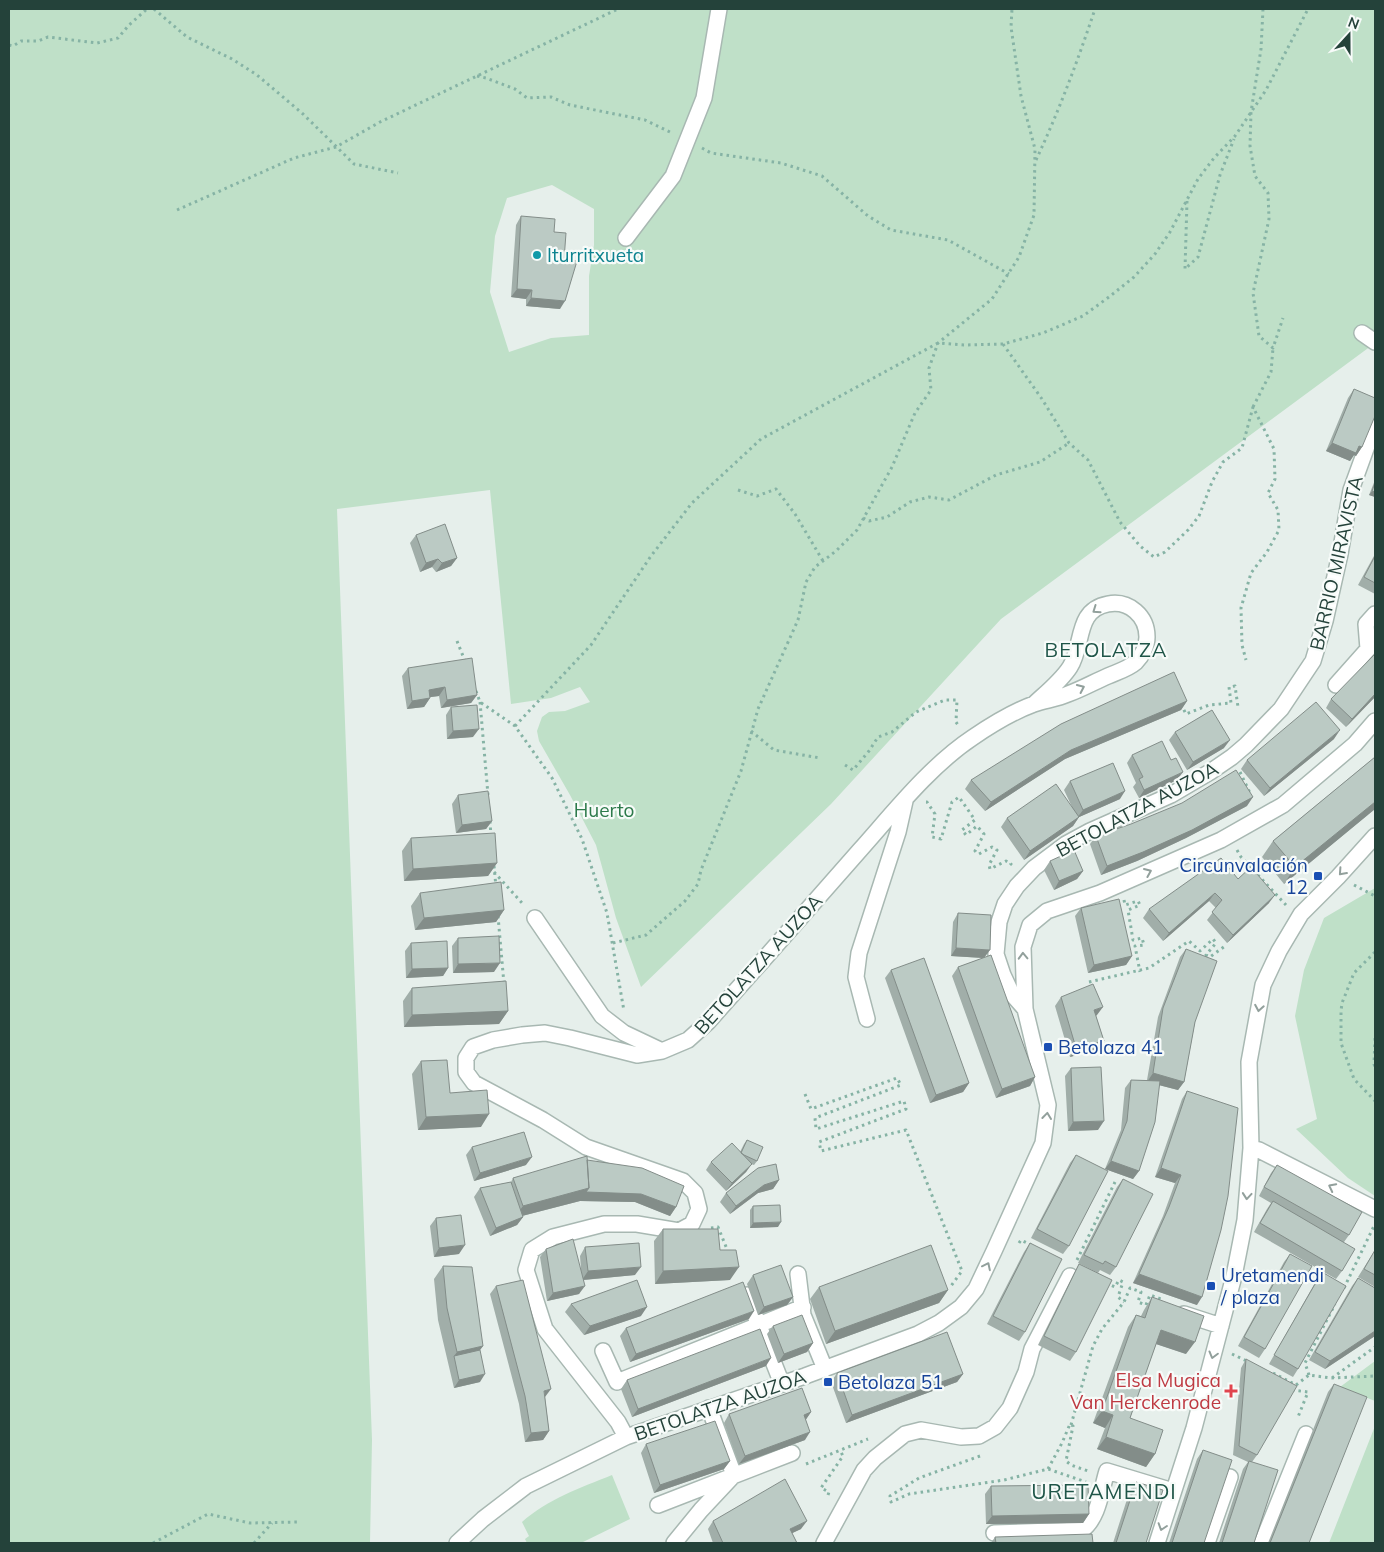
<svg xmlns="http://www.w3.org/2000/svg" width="1384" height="1552" font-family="Mulish,sans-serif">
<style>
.green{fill:#bfe0c8;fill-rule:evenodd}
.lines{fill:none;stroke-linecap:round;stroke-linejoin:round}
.minor-casing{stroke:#a8b8b2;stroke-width:18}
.path{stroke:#86b3a5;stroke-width:3;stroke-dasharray:2.5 4;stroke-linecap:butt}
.minor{stroke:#fff;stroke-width:15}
.wall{fill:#a1aea9}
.shaded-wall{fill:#838d89}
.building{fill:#bbcac4;stroke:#838d89}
.oneway{stroke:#92a09c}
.culture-dot{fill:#0f9aa8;stroke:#f7fbf9;stroke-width:2}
.transit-dot{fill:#1a4fb4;stroke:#f7fbf9;stroke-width:2}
.health-dot{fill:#e0444e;stroke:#f7fbf9;stroke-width:2}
.labels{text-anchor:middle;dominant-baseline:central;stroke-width:4.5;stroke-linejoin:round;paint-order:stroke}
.culture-label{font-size:19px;fill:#0d838f;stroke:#f7fbf9;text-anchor:start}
.street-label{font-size:19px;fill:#24423a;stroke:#f7fbf9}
.park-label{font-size:19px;fill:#2d7a4b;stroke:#f7fbf9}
.transit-label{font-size:19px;fill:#164399;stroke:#f7fbf9;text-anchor:start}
.health-label{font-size:19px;fill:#be3a42;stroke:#f7fbf9;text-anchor:end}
.neighbourhood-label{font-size:20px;letter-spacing:1px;fill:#1f5548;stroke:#f7fbf9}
.quarter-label{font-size:21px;letter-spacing:1px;fill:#1f5548;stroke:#f7fbf9}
</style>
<rect width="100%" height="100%" fill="#e6efeb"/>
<path class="green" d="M9,9H1375V343L1001,619L831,804L641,987L616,918L596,845L570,795L539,741L537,731L542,717L549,712L565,711L590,702L580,687L551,698L511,704L490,490L337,509L372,1440L370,1543H9ZM552,185L594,209V245L589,276V335L551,338L509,352L490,292L495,236L507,198Z
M1375,888V1196L1348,1178L1296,1129L1317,1119L1295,1016L1304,970L1324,918Z
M1375,1361V1401L1340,1387Z
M1375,1426V1543H1329Z
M612,1475L630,1519L581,1543H527L525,1539L529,1536L522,1522C548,1499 580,1488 612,1475Z"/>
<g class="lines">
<defs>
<path id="minor" d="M626,238L673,176L704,98L719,9
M1362,333L1375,342
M1336,685L1368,649L1366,624L1375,614
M535,918L602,1016L624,1033L662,1051
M1025,1009L1012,994L1003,975L996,954L999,922L1005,904L1017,886L1034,868L1066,844L1090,831L1171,795L1210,772L1232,757L1246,745L1281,709L1313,661L1325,621L1340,554L1351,490L1375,424
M867,1019L856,977L859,953L898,832L905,801
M1251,1148L1259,1150L1375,1209
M798,1274L803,1315L825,1369
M747,1295L782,1384
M1184,1314L1221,1326
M603,1351L617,1382L803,1307
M709,1408L734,1475
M626,1437L618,1422L545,1329L526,1270L532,1250L553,1237L604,1224H637L679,1231L692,1224L699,1209L695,1193L683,1181L586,1147L543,1120L474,1083L466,1072V1058L473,1047L493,1040L522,1035L545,1033L570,1038L637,1055L662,1051L688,1040L708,1022C759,965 810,907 860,850C893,813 930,766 972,738C991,725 1012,712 1034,704C1045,700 1057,699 1068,694C1082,689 1094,682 1108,676C1117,672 1128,669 1136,662C1142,656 1147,646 1147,637C1147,616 1129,600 1108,604C1075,610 1084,645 1070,667C1061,681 1047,692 1034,704
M658,1505L792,1453
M994,1533L1082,1530C1099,1518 1101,1490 1107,1471L1173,1491
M457,1543L483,1519L526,1486L626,1437L805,1376L918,1334L939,1323L961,1307L976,1289L994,1251L1043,1143L1048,1105L1025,1009L1023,947L1030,925L1047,911L1100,893L1221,840L1283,805L1355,744L1375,721
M674,1543L701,1510L731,1478
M824,1543L864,1470L875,1458L905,1434L921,1430L961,1437L979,1436L995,1427L1010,1408L1026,1372L1032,1349L1070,1276
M1157,1543L1194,1428L1234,1276L1245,1220L1251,1148L1249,1062L1263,985L1279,951L1301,914L1338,877L1375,836
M1207,1543L1230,1477
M1262,1543L1306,1434"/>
</defs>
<use href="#minor" class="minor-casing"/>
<path class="path" d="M154,9L187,37L232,59L257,75L303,114L354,164L398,173
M1263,9L1261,49L1251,112L1250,146L1255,176L1268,193L1269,219L1253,293L1259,336L1273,348L1283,318
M9,45L13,46L21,41H38L48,37L97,43L118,38L129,25L147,9
M477,76L486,78L515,89L527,98L551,97L570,105L645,120L672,133
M702,148L711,153L781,163L822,176L868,216L891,230L948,240L1009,274
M1036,160C1059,111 1078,60 1095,9
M1187,201L1185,269L1198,257L1220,175L1234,139
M177,210L294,158L336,147L380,122L618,9
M1003,344L1042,399L1069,443L1088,460L1120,522L1140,546L1154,557L1165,552L1188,530L1199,516L1212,482L1223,462L1242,448L1253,407L1274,449L1275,479L1268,493L1278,510L1279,530L1267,552L1251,573L1241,608L1242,645L1246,660
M1253,407L1271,372L1273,348
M738,490L757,496L776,489L795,514L823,561
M863,518L869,521L887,517L910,502L929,497L949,500L996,475L1040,462L1069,443
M457,641L465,661
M476,691L480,702L515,726L552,778L582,839L607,913L624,1011
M480,702L488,795
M1181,704L1186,714L1209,705L1231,703L1229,687L1235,686L1238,707
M515,726L591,645L651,556L692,503L761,439L938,343L964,345L1003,344L1043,333L1083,316L1109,297L1134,277L1155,254L1170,232L1198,179L1214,158L1235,136L1266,90L1308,9
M751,731L774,750L820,758
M845,765L853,770L869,751L878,737L892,732L916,712L945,700H957L956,722L958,725
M1240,772L1250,793
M926,802H927L935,814L932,837L941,839L952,802L959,797L975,820L962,830L966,835L977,826L984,834L975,851L979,854L992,847L997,850L989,865L990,869L1006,861L1011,864L1010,865
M490,821L491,837
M1237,850L1241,857L1286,905
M494,866L496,887
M494,872L523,904
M1354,885L1375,896
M1124,900L1125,905L1138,901L1140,905L1128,910L1133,940L1142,938L1144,945L1135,946L1140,972
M498,916L504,984
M613,943L646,935L685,901L698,884L701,870L741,771L758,709L798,620L806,582L815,567L836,551L857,530L892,467L915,413L931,390L929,368L938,343L992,299L1019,257L1034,215L1035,149L1021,96L1011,27L1012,9
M1375,952L1354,973L1342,1003L1341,1011V1043L1354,1079L1375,1101
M1089,982L1149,968L1189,941L1200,951L1213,939L1216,943L1206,955L1210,957L1225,946
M1375,1038L1374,1064L1375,1067
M805,1094L811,1109L897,1078L901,1085L815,1118L816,1129L904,1101L906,1109L819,1142L821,1151L906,1130L962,1271L951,1286
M711,1228L718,1227L729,1254
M1019,1243L1021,1240L1033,1246
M1077,1260L1115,1182
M1106,1283L1115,1287L1119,1280L1123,1282L1118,1297L1124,1302
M1344,1288L1374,1226
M1232,1354L1249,1362
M1273,1373L1296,1385L1309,1375L1331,1378L1375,1376
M1309,1375L1305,1363L1335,1304
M1332,1378L1375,1347
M1292,1390L1308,1392L1298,1417
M1071,1425L1093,1346L1102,1329L1124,1302L1130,1288L1141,1292L1138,1302L1146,1305L1150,1295L1161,1299L1159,1304
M980,1456L919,1478L890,1496L891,1502L909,1494L1004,1480L1048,1469L1086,1482
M806,1464L868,1439
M1048,1469L1062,1443L1070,1424L1073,1426L1066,1461L1071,1465L1088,1471
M828,1495L829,1492L821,1488L843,1456L840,1450
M153,1543L208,1514L250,1523L300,1522
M254,1543L272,1523"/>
<use href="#minor" class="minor"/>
</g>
<path class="wall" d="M521,216L554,232L564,260L560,309L526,306V299L511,297L516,225Z
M1354,389L1362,447L1356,456L1354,455L1350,461L1326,451L1348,398Z
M1375,480V497L1369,495Z
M416,535L457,558L451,566L436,572L432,567L420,572L410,543Z
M1375,554V594L1358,585Z
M408,668L477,695L471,703L441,708L439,696L430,697V698L424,707L407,709L402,676Z
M1375,697L1346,727L1326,708L1331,699Z
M1187,701L1181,710L1065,759L985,811L965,789L971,780Z
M451,707L473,737L447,739L446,715Z
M1175,732L1224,748L1187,770L1169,740Z
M1334,739L1264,796L1241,769L1247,760Z
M1132,755L1177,780L1139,798L1133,787L1136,783L1127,763Z
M1375,757V809L1284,884L1262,857L1273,841Z
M1070,781L1120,799L1079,817L1073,826L1024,860L1001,827L1007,818L1072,807L1064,790Z
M458,795L492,821L486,829L456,833L452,804Z
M1247,806L1186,838L1137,861L1101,875L1090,844L1096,836Z
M411,838L497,863L488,876L404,881L402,851Z
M1050,861L1083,871L1077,879L1054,890L1044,870Z
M1238,879L1269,903L1227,943L1207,920L1216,908L1209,901L1163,941L1143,918L1149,909Z
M420,893L504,910L496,922L415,930L411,906Z
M1081,908L1132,956L1126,965L1088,973L1075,916Z
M958,913L984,958L1035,1077L1030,1086L996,1098L952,976L958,967L983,958L951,956L953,922Z
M458,938L494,972L453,973L452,946Z
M411,943L448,968L443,976L406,978L405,951Z
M1186,949L1195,1022L1184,1082L1178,1090L1159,1085L1139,1171L1133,1179L1105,1169L1121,1130L1125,1088L1131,1080H1147L1158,1017L1180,957Z
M891,970L969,1083L963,1092L930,1103L885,978Z
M412,988L508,1011L499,1024L404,1027L403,1001Z
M1061,997L1097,1015L1096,1016L1104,1041L1098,1049L1070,1057L1055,1006Z
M421,1061L450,1093L481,1127L418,1130L412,1074Z
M1071,1068L1098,1130L1068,1131L1065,1076Z
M1187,1091L1197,1305L1133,1283L1163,1216L1175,1183L1155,1177L1182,1099Z
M747,1140L757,1161L754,1165L751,1164L746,1172L726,1191L706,1170L711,1162L740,1152L744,1144Z
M472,1147L526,1165L474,1181L466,1155Z
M1076,1155L1069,1246L1063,1254L1031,1238L1070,1163Z
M587,1160L676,1207L670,1216L635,1202L580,1201L522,1216L523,1217L517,1225L490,1236L474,1197L480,1188L511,1182L513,1178Z
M1277,1165L1349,1235L1344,1242L1342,1271L1336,1279L1254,1232L1267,1209L1271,1203L1259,1196L1271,1173Z
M1123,1179L1116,1267L1110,1275L1100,1270L1098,1273L1078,1263L1117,1187Z
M779,1180L773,1189L758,1193L730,1214L720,1202L726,1193Z
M753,1206L778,1227L750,1228V1210Z
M436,1218L459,1254L434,1257L430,1226Z
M663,1229L720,1250L730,1280L655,1284L654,1241Z
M1030,1243L1025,1332L1019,1341L987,1324L1024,1252Z
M585,1247L635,1275L584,1280L579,1294L547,1301L540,1257L546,1249L581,1269L580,1256Z
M1375,1250V1287L1358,1277Z
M1290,1254L1265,1349L1259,1358L1238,1346L1284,1262Z
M1079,1264L1076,1352L1070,1361L1038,1345L1074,1273Z
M443,1266L483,1346L480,1350V1382L454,1388L438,1320L434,1279Z
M1322,1272L1298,1369L1293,1377L1269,1364L1316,1281Z
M753,1275L793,1297L787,1305L758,1315L747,1284Z
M1358,1278L1375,1288V1336L1325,1369L1309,1360L1352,1286Z
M496,1286L545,1397L549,1431L543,1440L525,1442L519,1404L490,1294Z
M819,1287L948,1290L939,1303L826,1344L810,1299Z
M1152,1297L1186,1354L1156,1344L1130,1418L1155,1454L1146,1467L1097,1449L1105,1428L1093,1423L1128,1327L1136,1315L1141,1316L1144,1310Z
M571,1304L641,1316L584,1335L565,1312Z
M749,1319L630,1362L620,1336L626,1328Z
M773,1326L813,1343L807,1352L778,1363L767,1334Z
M1246,1359L1257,1455L1252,1462L1254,1543H1219L1243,1469L1248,1462L1233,1455L1241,1368Z
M766,1366L632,1417L621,1389L627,1380Z
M837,1373L963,1374L957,1382L846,1423L831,1382Z
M1334,1384L1309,1543H1268L1328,1392Z
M811,1412L806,1419L805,1440L739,1464L724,1423L729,1414Z
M646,1444L730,1461L724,1469L654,1493L641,1453Z
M1203,1450L1204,1543H1169L1197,1459Z
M1136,1482L1146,1543H1113L1130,1490Z
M991,1486L1089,1514L1083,1523L986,1524L985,1494Z
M713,1521L801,1529L792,1533L797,1543H713L708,1529Z
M995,1537L1093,1543H991Z"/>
<path class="shaded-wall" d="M517,289L532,290L526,299L511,297Z
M531,298L565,301L560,309L526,306Z
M1332,443L1359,446L1362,447L1356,456L1354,455L1350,461L1326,451Z
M1372,491L1375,492V497L1369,495Z
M457,558L451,566L436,572L442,563Z
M438,559L432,567L420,572L426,563Z
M445,687L439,696L423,698L429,690Z
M1375,694V697L1346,727L1352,719Z
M477,695L471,703L441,708L447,700Z
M430,698L424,707L407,709L412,701Z
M1187,701L1181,710L1065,759L985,811L991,802L1071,750Z
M479,729L473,737L447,739L453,731Z
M1340,730L1334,739L1264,796L1270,788Z
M1230,740L1224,748L1187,770L1193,762Z
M1183,772L1177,780L1139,798L1144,790Z
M1125,791L1120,799L1077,818L1083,810Z
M1253,797L1247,806L1186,838L1137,861L1101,875L1107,866Z
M1375,802V809L1284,884L1295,867Z
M1079,817L1073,826L1024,860L1030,851Z
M492,821L486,829L456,833L462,825Z
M497,863L488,876L404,881L413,869Z
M1083,871L1077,879L1054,890L1059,881Z
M1215,893L1209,901L1163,941L1169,933Z
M1275,895L1269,903L1227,943L1233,935Z
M504,910L496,922L415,930L424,918Z
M956,948L990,950L984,958L951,956Z
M1132,956L1126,965L1088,973L1094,965Z
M500,963L494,972L453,973L458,964Z
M448,968L443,976L406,978L412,969Z
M1103,1007L1097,1015L1088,1018L1094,1010Z
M508,1011L499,1024L404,1027L412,1015Z
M1104,1041L1098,1049L1070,1057L1076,1048Z
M1153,1073L1184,1082L1178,1090L1147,1082Z
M1035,1077L1030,1086L996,1098L1002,1089Z
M969,1083L963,1092L930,1103L936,1095Z
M489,1114L481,1127L418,1130L426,1117Z
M1104,1121L1098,1130L1068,1131L1073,1122Z
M532,1157L526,1165L474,1181L480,1173Z
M1111,1161L1139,1171L1133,1179L1105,1169Z
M752,1164L746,1172L726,1191L732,1183Z
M1161,1168L1181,1175L1175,1183L1155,1177Z
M779,1180L773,1189L758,1193L730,1214L736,1206L764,1185Z
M589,1188L641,1194L676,1207L670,1216L635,1202L580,1201L514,1218L523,1206Z
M523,1217L517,1225L490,1236L496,1228Z
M781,1222L778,1227L750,1228L753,1223Z
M465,1245L459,1254L434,1257L439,1248Z
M641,1267L635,1275L582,1280L588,1271Z
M739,1267L730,1280L655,1284L663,1271Z
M1139,1274L1202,1297L1197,1305L1133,1283Z
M585,1286L579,1294L547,1301L553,1293Z
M948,1290L939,1303L826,1344L835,1331Z
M793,1297L787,1305L758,1315L764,1307Z
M647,1307L641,1316L584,1335L590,1326Z
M754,1311L749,1319L630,1362L636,1354Z
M1161,1330L1195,1342L1186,1354L1153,1343Z
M1375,1331V1336L1325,1369L1330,1361Z
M813,1343L807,1352L778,1363L784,1354Z
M483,1346L474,1358L454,1356L457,1352Z
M771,1358L766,1366L632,1417L638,1409Z
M485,1374L480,1382L454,1388L459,1380Z
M963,1374L957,1382L846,1423L852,1415Z
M551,1389L545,1397L544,1391Z
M1102,1411L1113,1415L1105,1428L1093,1423Z
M811,1412L805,1421L804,1415Z
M549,1431L543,1440L525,1442L531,1433Z
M810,1432L805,1440L739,1464L745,1456Z
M1106,1437L1155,1454L1146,1467L1097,1449Z
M730,1461L724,1469L654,1493L660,1485Z
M1089,1514L1083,1523L986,1524L992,1516Z
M807,1521L801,1529L784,1537L790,1529Z"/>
<path class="building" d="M521,216L555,219L554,232L566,233L564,260L577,261L565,301L531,298L532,290L517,289Z
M1354,389L1375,398V416L1362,447L1359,446L1356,453L1332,443Z
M1375,483V492L1372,491Z
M445,524L457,558L442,563L438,559L426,563L416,535Z
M1375,556V583L1364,577Z
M1374,655L1375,657V694L1352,719L1331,699Z
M472,658L477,695L447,700L445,687L429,690L430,698L412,701L408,668Z
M1174,672L1187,701L1071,750L991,802L971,780L1061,724Z
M1316,702L1340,730L1270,788L1247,760Z
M477,705L479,729L453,731L451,707Z
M1212,710L1230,740L1193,762L1175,732Z
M1162,741L1171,760L1176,758L1183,772L1144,790L1139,779L1143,777L1132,755Z
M1375,757V802L1295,867L1273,841Z
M1113,763L1125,791L1083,810L1070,781Z
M1236,770L1253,797L1192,830L1143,852L1107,866L1096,836L1131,824L1182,803Z
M1056,784L1079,817L1030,851L1007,818Z
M488,791L492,821L462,825L458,795Z
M495,833L497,863L413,869L411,838Z
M1074,850L1083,871L1059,881L1050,861Z
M1221,858L1238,879L1251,867L1275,895L1233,935L1212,912L1222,900L1215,893L1169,933L1149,909Z
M501,882L504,910L424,918L420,893Z
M1119,899L1132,956L1094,965L1081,908Z
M958,913L991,915L990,950L956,948Z
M499,936L500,963L458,964V938Z
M447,941L448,968L412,969L411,943Z
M1186,949L1217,961L1195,1022L1184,1082L1153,1073L1163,1008Z
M991,955L1035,1077L1002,1089L958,967Z
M924,958L969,1083L936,1095L891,970Z
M506,981L508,1011L412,1015V988Z
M1093,984L1103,1007L1094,1010L1104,1041L1076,1048L1061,997Z
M447,1060L450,1093L487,1090L489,1114L426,1117L421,1061Z
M1101,1067L1104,1121L1073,1122L1071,1068Z
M1131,1080L1160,1081L1155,1122L1139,1171L1111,1161L1127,1121Z
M1187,1091L1238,1108L1228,1196L1221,1230L1202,1297L1139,1274L1169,1207L1181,1175L1161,1168Z
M524,1132L532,1157L480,1173L472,1147Z
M747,1140L763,1147L757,1161L744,1155L741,1153Z
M732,1143L752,1164L732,1183L711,1162Z
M1076,1155L1108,1171L1069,1246L1037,1229Z
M587,1156L589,1188L523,1206L513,1178Z
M587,1160L642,1168L684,1186L676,1207L641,1194L586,1192L589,1188Z
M776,1164L779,1180L764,1185L736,1206L726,1193L758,1168Z
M1277,1165L1362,1212L1349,1235L1264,1187Z
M1123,1179L1153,1194L1116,1267L1105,1261L1103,1264L1084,1255Z
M511,1182L523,1217L496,1228L480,1188Z
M1273,1201L1355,1249L1342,1271L1260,1223Z
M780,1205L781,1222L753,1223V1206Z
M461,1215L465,1245L439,1248L436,1218Z
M663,1229H718L720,1250H736L739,1267L663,1271Z
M573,1239L585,1286L553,1293L546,1249Z
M639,1243L641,1267L588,1271L585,1247Z
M1030,1243L1062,1259L1025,1332L993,1316Z
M931,1245L948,1290L835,1331L819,1287Z
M1375,1250V1275L1364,1269Z
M1290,1254L1312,1266L1265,1349L1244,1337Z
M1079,1264L1112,1280L1076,1352L1044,1336Z
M781,1265L793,1297L764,1307L753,1275Z
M443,1266L472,1267L483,1346L457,1352L447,1308Z
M1322,1272L1346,1286L1298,1369L1274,1355Z
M1358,1278L1375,1288V1331L1330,1361L1315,1352Z
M523,1280L551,1389L544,1391L549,1431L531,1433L525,1396L496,1286Z
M637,1280L647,1307L590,1326L571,1304Z
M743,1282L754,1311L636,1354L626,1328Z
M1152,1297L1204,1316L1195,1342L1161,1330L1130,1418L1163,1430L1155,1454L1106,1437L1113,1415L1102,1411L1136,1315L1145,1318Z
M802,1315L813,1343L784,1354L773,1326Z
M760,1329L771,1358L638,1409L627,1380Z
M947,1332L963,1374L852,1415L837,1373Z
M480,1350L485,1374L459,1380L454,1356Z
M1246,1359L1297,1386L1257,1455L1239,1446Z
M1334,1384L1367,1397L1309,1543H1270Z
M802,1388L811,1412L804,1415L810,1432L745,1456L729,1414Z
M715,1421L730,1461L660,1485L646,1444Z
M1203,1450L1232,1460L1204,1543H1172Z
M1249,1461L1278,1470L1254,1543H1222Z
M785,1479L807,1521L790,1529L797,1543H723L713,1521Z
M1136,1482L1163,1490L1146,1543H1116Z
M1088,1485L1089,1514L992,1516L991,1486Z
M1092,1534L1093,1543H996L995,1537Z"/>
<defs><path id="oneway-chevron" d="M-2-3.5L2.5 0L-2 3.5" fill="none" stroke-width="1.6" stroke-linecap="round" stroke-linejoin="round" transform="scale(1.25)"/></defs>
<g class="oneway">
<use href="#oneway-chevron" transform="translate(1096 610) rotate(145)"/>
<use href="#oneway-chevron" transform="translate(1081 688) rotate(-25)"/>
<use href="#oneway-chevron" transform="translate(1148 872) rotate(-23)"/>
<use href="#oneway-chevron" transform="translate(1342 872) rotate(132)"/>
<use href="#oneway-chevron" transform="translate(1023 956) rotate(-92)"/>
<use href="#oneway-chevron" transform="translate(1259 1008) rotate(100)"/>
<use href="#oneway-chevron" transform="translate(1047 1116) rotate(-83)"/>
<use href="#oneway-chevron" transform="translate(1332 1187) rotate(-153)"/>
<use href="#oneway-chevron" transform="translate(1247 1196) rotate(95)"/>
<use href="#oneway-chevron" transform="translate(987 1266) rotate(-64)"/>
<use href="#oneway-chevron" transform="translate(1213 1355) rotate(105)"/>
<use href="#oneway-chevron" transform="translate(1162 1527) rotate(108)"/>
</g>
<circle class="culture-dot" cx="537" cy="255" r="5"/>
<g class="transit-dot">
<rect x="1313" y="871" width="10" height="10" rx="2.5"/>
<rect x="1043" y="1042" width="10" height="10" rx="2.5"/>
<rect x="1206" y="1281" width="10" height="10" rx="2.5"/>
<rect x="823" y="1377" width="10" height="10" rx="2.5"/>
</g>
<path class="health-dot" d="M1228.5 1383.5h5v5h5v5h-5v5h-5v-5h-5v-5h5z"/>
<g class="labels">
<g class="culture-label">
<text x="547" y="255">Iturritxueta</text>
</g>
<g class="street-label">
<text transform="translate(1336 563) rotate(-77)">BARRIO MIRAVISTA</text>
<text transform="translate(1137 809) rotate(-28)">BETOLATZA AUZOA</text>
<text transform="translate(758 964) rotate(-48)">BETOLATZA AUZOA</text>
<text transform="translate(720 1405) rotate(-19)">BETOLATZA AUZOA</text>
</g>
<g class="park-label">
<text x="604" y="810">Huerto</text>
</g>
<g class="transit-label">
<text x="1308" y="865" text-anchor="end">Circunvalación<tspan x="1308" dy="22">12</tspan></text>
<text x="1058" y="1047">Betolaza 41</text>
<text x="1221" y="1275">Uretamendi<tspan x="1221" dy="22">/ plaza</tspan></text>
<text x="838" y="1382">Betolaza 51</text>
</g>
<g class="health-label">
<text x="1221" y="1380">Elsa Mugica<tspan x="1221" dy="22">Van Herckenrode</tspan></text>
</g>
<g class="neighbourhood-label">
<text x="1106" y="649">BETOLATZA</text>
</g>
<g class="quarter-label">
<text x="1104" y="1491">URETAMENDI</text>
</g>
</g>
<rect width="1384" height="1552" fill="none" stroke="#24423a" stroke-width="20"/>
<g transform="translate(1349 35) rotate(21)" stroke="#f7fbf9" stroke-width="4" paint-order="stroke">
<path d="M0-4L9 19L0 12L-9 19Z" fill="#24423a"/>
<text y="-8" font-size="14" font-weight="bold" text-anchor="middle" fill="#24423a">N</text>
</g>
</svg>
